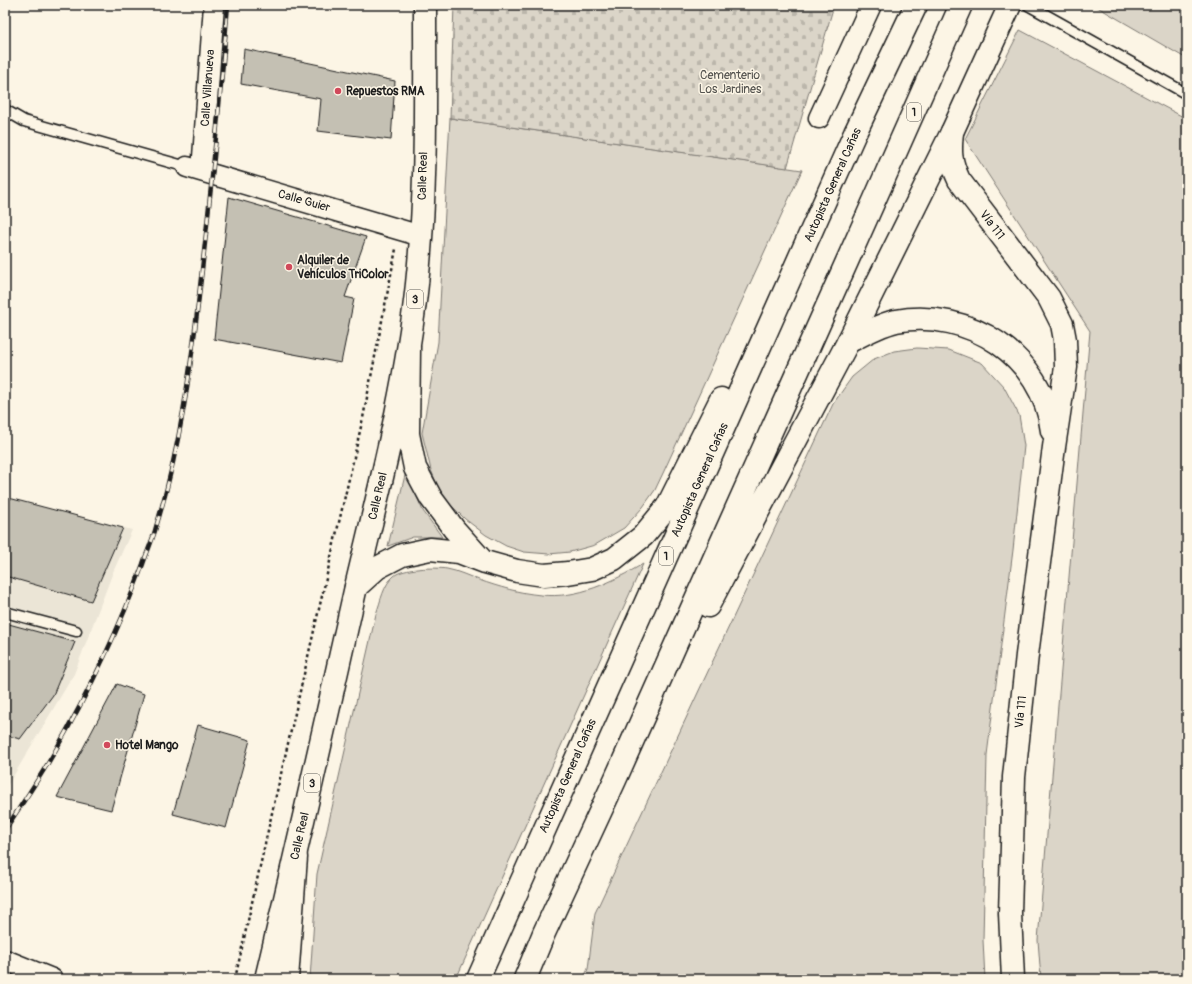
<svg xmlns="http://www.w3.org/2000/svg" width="1192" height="984" font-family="Pangolin,sans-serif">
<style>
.built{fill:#ebe5d6}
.grass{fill:#dbd5c8;stroke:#7c7872}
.cemetery{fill:url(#cemetery-stones);stroke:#7c7872}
.building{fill:#c4c0b3;stroke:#1c1c1c}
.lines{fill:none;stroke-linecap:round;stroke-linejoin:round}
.service-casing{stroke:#1c1c1c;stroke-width:13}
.minor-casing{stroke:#1c1c1c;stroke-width:23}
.secondary-casing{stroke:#1c1c1c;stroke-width:25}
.primary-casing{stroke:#1c1c1c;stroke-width:25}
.trunk-casing{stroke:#1c1c1c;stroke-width:25}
.path{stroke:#1c1c1c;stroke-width:2.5;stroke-dasharray:3 3;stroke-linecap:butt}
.service{stroke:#fcf5e5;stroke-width:10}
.minor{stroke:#fcf5e5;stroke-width:20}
.secondary{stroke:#fcf5e5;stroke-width:22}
.primary{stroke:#fcf5e5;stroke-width:22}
.trunk{stroke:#fcf5e5;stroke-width:22}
.rail-casing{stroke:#1c1c1c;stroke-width:4.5}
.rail{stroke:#fcf5e5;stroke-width:3;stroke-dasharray:9;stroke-linecap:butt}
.poi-dot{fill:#d1495b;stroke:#fcf5e5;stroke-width:1.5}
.labels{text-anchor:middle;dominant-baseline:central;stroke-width:3;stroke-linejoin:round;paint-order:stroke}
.shield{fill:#fcf5e5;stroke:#5f5d58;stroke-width:1}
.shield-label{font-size:11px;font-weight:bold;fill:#1c1c1c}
.park-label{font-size:12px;fill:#555450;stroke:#fcf5e5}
.street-label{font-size:12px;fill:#1c1c1c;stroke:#fcf5e5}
.poi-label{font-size:12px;font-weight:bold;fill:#1c1c1c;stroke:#fcf5e5;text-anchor:start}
</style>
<defs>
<pattern id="cemetery-stones" width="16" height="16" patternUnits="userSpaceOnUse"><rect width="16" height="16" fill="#dbd5c8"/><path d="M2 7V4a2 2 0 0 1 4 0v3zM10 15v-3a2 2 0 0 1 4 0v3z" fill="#bbb6ab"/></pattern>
</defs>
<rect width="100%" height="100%" fill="#fcf5e5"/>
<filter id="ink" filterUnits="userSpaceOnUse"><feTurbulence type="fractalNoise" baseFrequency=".025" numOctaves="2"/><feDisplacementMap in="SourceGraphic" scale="8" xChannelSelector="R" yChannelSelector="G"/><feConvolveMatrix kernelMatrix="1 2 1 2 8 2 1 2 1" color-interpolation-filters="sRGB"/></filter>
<g filter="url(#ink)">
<path class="built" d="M5,497L132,530L113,572L74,674L5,790Z"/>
<path class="grass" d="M1094,5H1187V59Z
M1020,30L1187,119V979H1041L1038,940L1090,331L965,139Z
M450,118L802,170L664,471L655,490L643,507L624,528L595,545L570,552L549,554L524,552L506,546L486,535L465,519L448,502L438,487L431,470L422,433L438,342Z
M917,348L949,350L982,363L1004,387L1019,415L1024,446L1013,550L987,755L983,940L985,979H583L588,969L595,913L833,404L852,377L874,359L894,351Z
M406,471L423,511L442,537H413L388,546Z
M643,564L456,979H310L317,874L376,614C381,601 383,585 394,576C402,568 436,567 447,569C458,571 468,576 479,580C499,587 519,593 541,595C578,599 612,582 643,564Z"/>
<path class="cemetery" d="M454,5H834L787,168L450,118Z"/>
<path class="building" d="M244,49L395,81L391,140L318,131L321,99L241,84Z
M229,197L366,237L345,297L354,299L341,363L214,339Z
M5,497L123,528L91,601L5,576Z
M5,623L75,642L53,695L20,739L5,735Z
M117,684L144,694L111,810L57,797Z
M198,725L250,740L226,828L173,814Z"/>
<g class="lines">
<defs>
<path id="service" d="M1028,5L1187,94
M5,110L24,121L187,167
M5,612L76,631"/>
<path id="minor" d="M819,118L871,5
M187,167L421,236
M202,171L214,5
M5,960L52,979"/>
<path id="secondary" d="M1010,5L952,132C950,152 950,161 959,180L1049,298L1062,324L1065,340L1066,367L1054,447L1027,655L1014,777L1010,913L1013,979
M848,342C863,334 879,325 896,321C969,308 1043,356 1052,431"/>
<path id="primary" d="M266,979C297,850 326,720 355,591C379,489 406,388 417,284C427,191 425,98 425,5"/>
<path id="trunk" d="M409,348L408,434L415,468L431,498L454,529L481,559
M356,587L377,568L402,555L430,549L459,552L485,562L517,571L544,575L568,573L592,569L614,559L643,536L667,507L721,399
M708,606L848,342L952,132
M287,979L296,857
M478,979L855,133L916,5
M525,979L544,933L615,780L866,219L961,5"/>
</defs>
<use href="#service" class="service-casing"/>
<use href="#minor" class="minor-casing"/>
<use href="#secondary" class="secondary-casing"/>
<use href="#primary" class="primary-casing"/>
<use href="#trunk" class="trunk-casing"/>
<path class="path" d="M235,979L269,826L363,418L396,249"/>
<use href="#service" class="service"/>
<use href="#minor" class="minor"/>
<use href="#secondary" class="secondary"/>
<use href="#primary" class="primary"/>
<use href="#trunk" class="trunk"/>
<defs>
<path id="rail" d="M5,830C21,805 39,779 54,753C89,692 119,630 143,564C147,552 153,539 156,527C180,449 191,368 200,287C211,193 220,99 228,5"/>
</defs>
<use href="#rail" class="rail-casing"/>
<use href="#rail" class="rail"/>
</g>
</g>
<g class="poi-dot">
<circle cx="338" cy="91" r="4"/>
<circle cx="289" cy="267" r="4"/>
<circle cx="107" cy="745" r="4"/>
</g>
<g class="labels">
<g class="shield">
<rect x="907" y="103" width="14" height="18" rx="3"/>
<rect x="407" y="290" width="16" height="18" rx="3"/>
<rect x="659" y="547" width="14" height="18" rx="3"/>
<rect x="304" y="774" width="16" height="18" rx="3"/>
</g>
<g class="shield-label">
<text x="914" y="112">1</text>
<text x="415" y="299">3</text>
<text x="666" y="556">1</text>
<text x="312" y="783">3</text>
</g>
<g class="park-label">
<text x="730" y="75">Cementerio<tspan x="730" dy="14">Los Jardines</tspan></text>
</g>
<g class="street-label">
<text transform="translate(208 88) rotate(-86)">Calle Villanueva</text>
<text transform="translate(423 176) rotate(-88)">Calle Real</text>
<text transform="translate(833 185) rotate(-66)">Autopista General Cañas</text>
<text transform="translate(304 201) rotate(16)">Calle Guier</text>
<text transform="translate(992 225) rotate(53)">Vía 111</text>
<text transform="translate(700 480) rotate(-66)">Autopista General Cañas</text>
<text transform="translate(378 496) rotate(-77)">Calle Real</text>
<text transform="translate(1021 712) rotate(-84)">Vía 111</text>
<text transform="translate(568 776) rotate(-66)">Autopista General Cañas</text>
<text transform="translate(300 836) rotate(-77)">Calle Real</text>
</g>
<g class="poi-label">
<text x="346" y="91">Repuestos RMA</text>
<text x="297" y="260">Alquiler de<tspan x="297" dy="14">Vehículos TriColor</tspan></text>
<text x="115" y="745">Hotel Mango</text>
</g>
</g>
<rect width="1192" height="984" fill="none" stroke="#fcf5e5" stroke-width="20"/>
<rect x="10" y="10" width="1172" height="964" fill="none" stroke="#1c1c1c" stroke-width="1.5" filter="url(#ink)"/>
</svg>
